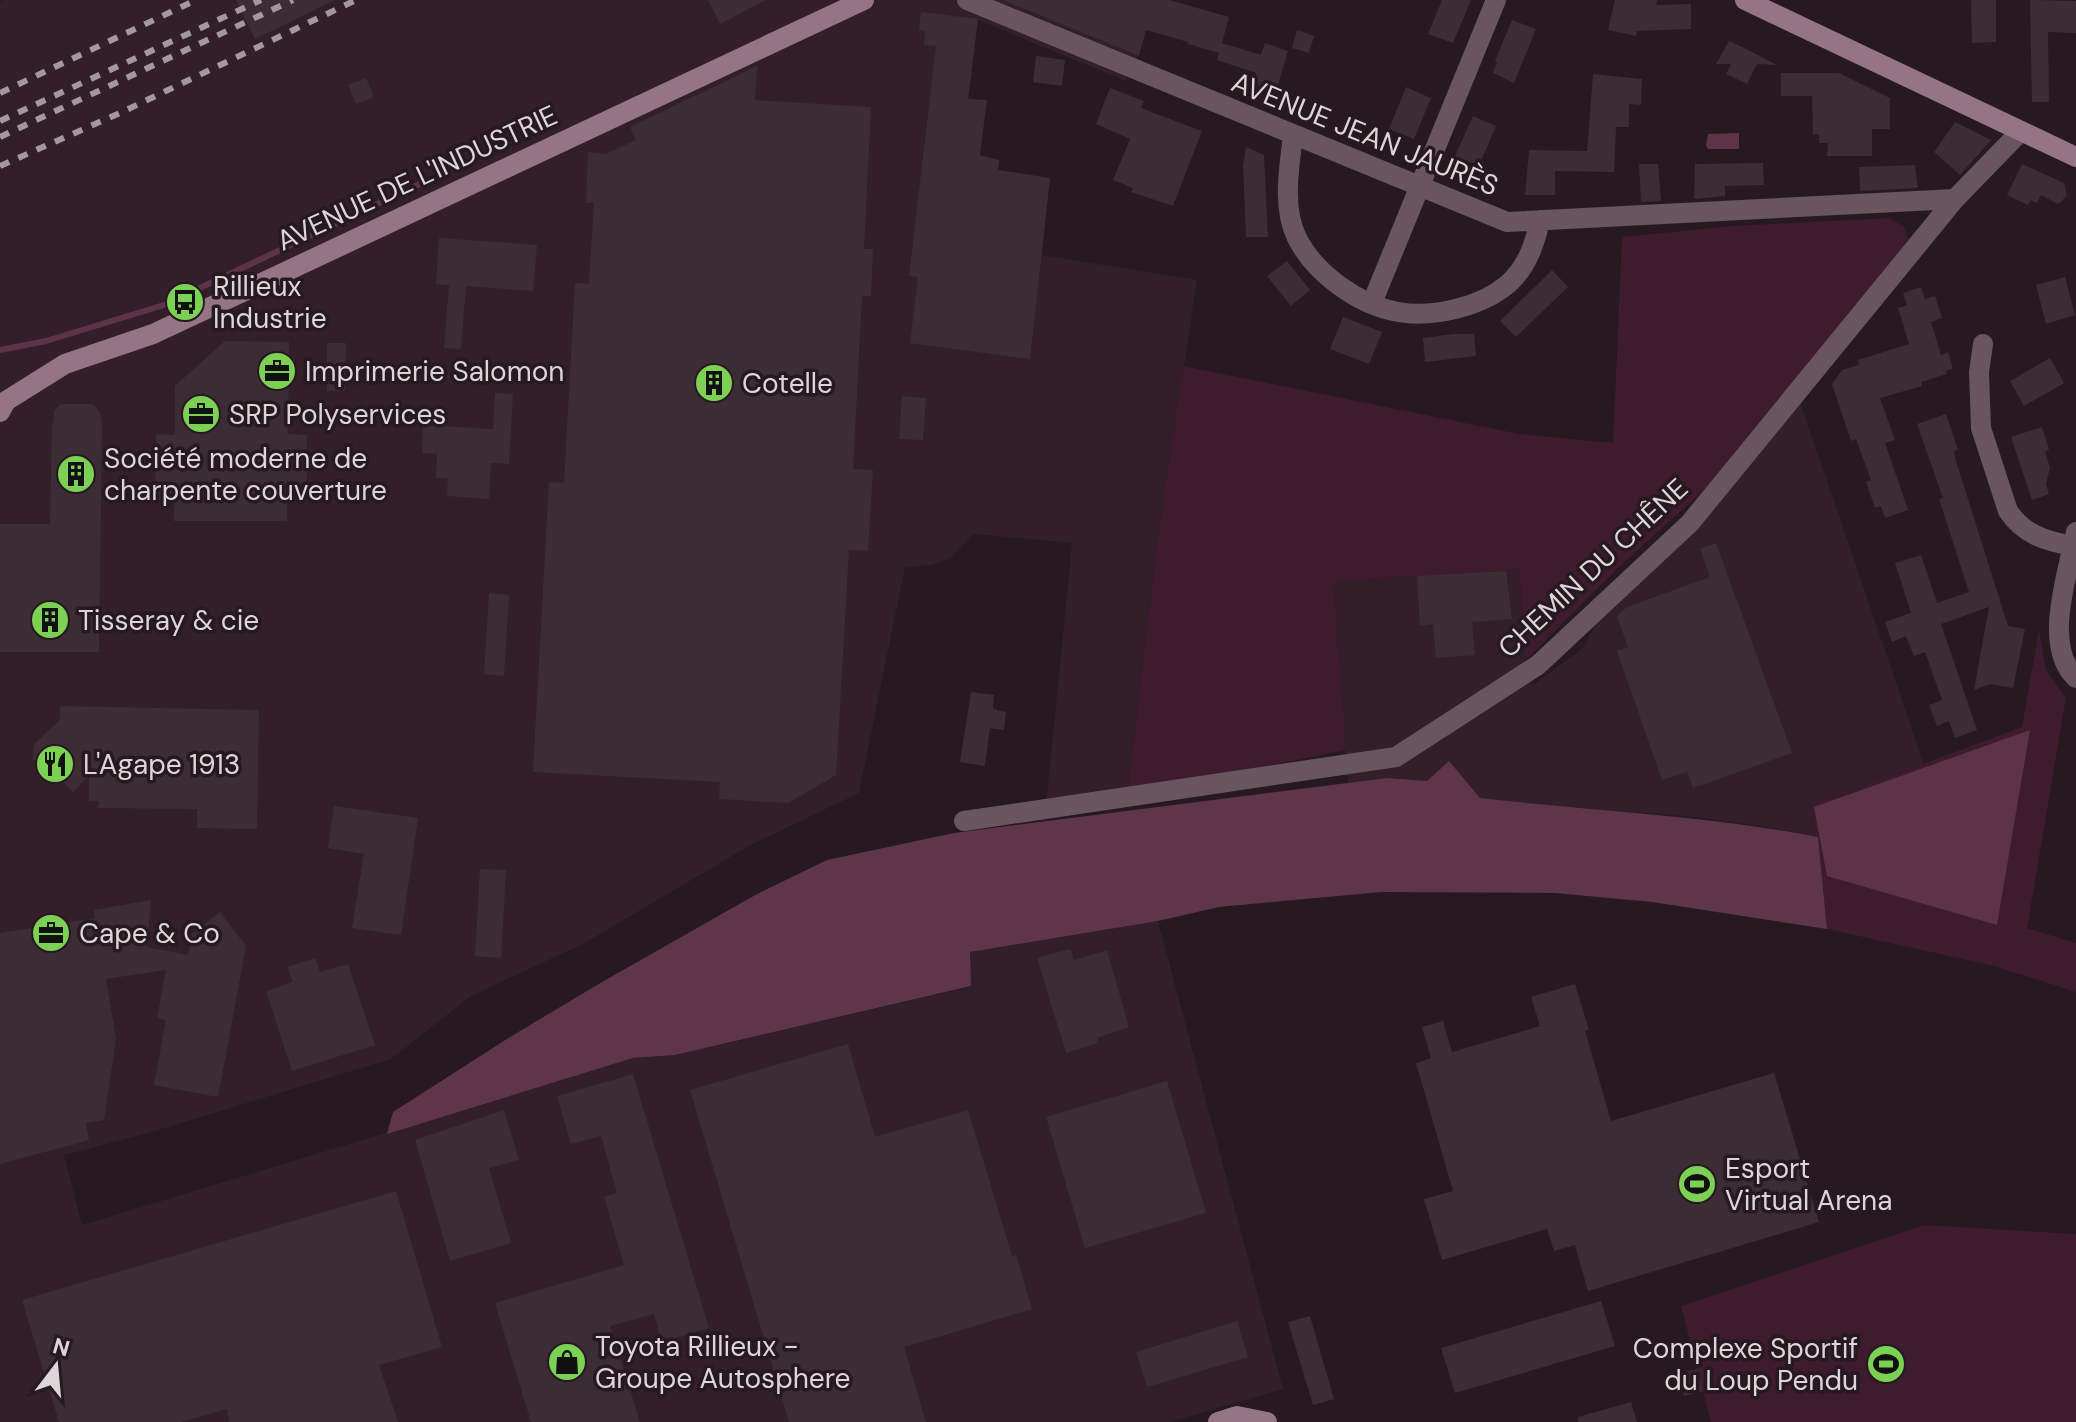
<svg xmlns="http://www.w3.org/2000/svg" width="2076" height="1422" font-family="'DM Sans',sans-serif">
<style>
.built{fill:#321f29}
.green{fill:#3e1b2f}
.forest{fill:#5f354c}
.water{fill:#5d334a}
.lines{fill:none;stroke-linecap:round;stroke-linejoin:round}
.stream{stroke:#5d334a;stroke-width:6}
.building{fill:#3c2d35}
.street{stroke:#69555f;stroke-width:20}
.secondary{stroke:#957585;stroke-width:20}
.rail{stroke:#a3999d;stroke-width:6;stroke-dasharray:10 10;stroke-linecap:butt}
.labels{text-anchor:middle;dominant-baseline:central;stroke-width:7;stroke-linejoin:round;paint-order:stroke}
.street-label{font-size:28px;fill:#ded5d9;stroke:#261920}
.poi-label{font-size:28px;fill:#ded5d9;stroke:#261920;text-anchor:start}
</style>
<rect width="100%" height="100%" fill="#261920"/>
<path class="built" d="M3,0H1152L1136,60L1126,81L978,20L963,145L959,153L999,160L998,170L1050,178L1042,255L1197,280L1156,550L1127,794L1046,805L1072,543L974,534L949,559L932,565L905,567L859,793L749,846L583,944L471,996L391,1059L145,1134L64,1155L82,1225L633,1058L675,1055L970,987L969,952L1158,921L1283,1389L1169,1422H0V2Z
M1799,399L1924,764L1811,806L1818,837L1762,826L1678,815L1559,807L1480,798L1428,781L1387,778L1348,783L1332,582L1519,570L1526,660L1532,686L1583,648L1595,626L1687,539Z"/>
<path class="green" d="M1890,218L1904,227L1908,239L1896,257L1702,492L1618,568L1526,660L1519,570L1333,582L1346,750L1127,794L1156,550L1183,366L1520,434L1613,443L1622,237L1733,226Z
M2039,630L2046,670L2066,698L2027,928L2076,943V992L1994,966L1827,929L1818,837L1811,806L2022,727Z
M1924,1225L2076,1234V1422H1711L1681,1306Z"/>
<path class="forest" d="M1449,761L1480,798C1593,811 1706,815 1818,837L1827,929L1652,902L1555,893L1381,892L1219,907L1158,921L970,952L971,986L675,1055L633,1058L387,1134L393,1112L510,1037L602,982L757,894L827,860L954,833L1387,778L1427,781Z"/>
<path class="water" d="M1739,133V149H1708L1706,145L1708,134Z
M2030,730L1997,925L1827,876L1814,807Z"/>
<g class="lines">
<path class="stream" d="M0,350L46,341L164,305L426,181"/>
</g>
<path class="building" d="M236,0H335L255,39Z
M708,0H766L720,24Z
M1003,0H1169L1229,17L1222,43L1261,55L1265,43L1288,51L1276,92L1252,85L1256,73L1217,60L1219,53L1188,44V42L1146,30L1139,56Z
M1442,0H1471L1453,43L1428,34Z
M1615,0H1657L1656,5L1691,4V29L1637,31L1636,36L1608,30Z
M1971,0H1996V42L1972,43Z
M2030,0L2076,1V33L2048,32L2049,102H2032Z
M921,12L978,19L968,99L987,100L980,155L999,160L998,170L1050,178L1030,359L910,343L918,277L909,276L936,46L924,45L925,31L919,30Z
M1512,20L1536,29L1514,83L1493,73L1497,62L1495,61Z
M1297,30L1314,36L1309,53L1292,48Z
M1729,41L1744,48L1777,65L1757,64L1747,84L1726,74L1731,64H1716Z
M1036,56L1065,60L1062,86L1033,82Z
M757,66L755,100L871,107L864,249H873L871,296H862L853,469L873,470L868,551L849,550L836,775L788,803L719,799L720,782L533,772L549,482L564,483L575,283L589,284L594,203H586L588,152L606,154L636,140L630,127Z
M1781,73H1839L1890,98V129H1872V156H1827L1828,143H1819V134L1813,135L1812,96H1781Z
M1593,74L1642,79L1641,105L1629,104V127H1616L1614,172L1555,171V195H1525L1529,150L1587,151Z
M366,78L374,97L356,104L348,85Z
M1406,87L1431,98L1414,139L1389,129Z
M1110,88L1144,101L1141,108L1202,131L1173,206L1131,192L1133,188L1113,180L1130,139L1096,124Z
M1473,116L1496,126L1479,166L1455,156Z
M1955,122L1991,140L1960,175L1934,152Z
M1246,147L1264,155L1268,237H1246L1243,165Z
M1763,163L1764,185L1725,186V196L1694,199L1695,164Z
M1639,164H1658L1661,201L1641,202Z
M2022,164L2064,183L2067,196L2058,204L2041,195L2037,203L2031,200L2028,205L2007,195Z
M1915,165L1918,188L1860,191L1859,167Z
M439,238L537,245L533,291L466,286L461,349L444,348L449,285L436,284Z
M1287,261L1310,290L1291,306L1267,276Z
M1552,270L1568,287L1516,337L1500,321Z
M2065,277L2075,315L2046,324L2036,285Z
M1921,287L1925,299L1935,296L1942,318L1931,322L1941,355L1948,352L1953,369L1946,371L1947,374L1921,382L1922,386L1880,398L1895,440L1885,443L1908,510L1885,518L1881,506L1875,508L1866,482L1871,480L1856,439L1851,441L1832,384L1842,370L1859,365L1858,360L1909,344L1898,308L1907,305L1903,293Z
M1343,317L1382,332L1369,364L1330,349Z
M1454,334H1474L1476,356L1425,362L1423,338Z
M225,341L289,342L288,434L307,435V501H287V521H174V501H155L156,434L175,435V386Z
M327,343H346L345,391H327Z
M2050,358L2064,383L2024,406L2010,381Z
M495,393L513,394L509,464L491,463L489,499L447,496L448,478H436L437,454L422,453L423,425L493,429Z
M902,396L926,398L923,440L899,439Z
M61,404H93L100,412L102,423L99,652H0V524H50L52,424L54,421V411Z
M1946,414L1958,450L1954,451L1956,461L2008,626L2025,629L2013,688L1990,684L1974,690L1989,607L1941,624L1977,730L1955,738L1949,721L1937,726L1929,705L1942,700L1925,652L1914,656L1906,636L1892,642L1885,622L1911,613L1895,563L1921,555L1937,603L1969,592L1939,499L1943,498L1917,424Z
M2042,427L2049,450L2045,451L2050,468L2046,484L2049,494L2032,500L2011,437Z
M1716,543L1792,753L1693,788L1687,772L1662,780L1617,651L1628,647L1617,616L1627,607L1710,577L1700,549Z
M1506,571L1512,619L1472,622L1475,655L1436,658L1433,624L1420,626L1417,576Z
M489,593L509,595L504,676L484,674Z
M971,692L994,695L993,709L1006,712L1004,730L990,728L985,766L960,762Z
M60,706L259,710L257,829L197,828V809L98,808L99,801H89V776L73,792L61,780H54L33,759L34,744L60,720Z
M334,806L418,818L401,935L352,928L364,854L328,848Z
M480,869L506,870L501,958L475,956Z
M151,900L147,947L188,955L192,934L220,912L246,946L218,1097L154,1085L166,1020L157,1018L166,970L106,979L116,1039L104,1120L86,1123L89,1140L0,1164V933L95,918L94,910Z
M1070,949L1074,960L1107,950L1129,1027L1097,1038L1098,1043L1066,1053L1037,958Z
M315,958L320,972L348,964L375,1045L292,1071L266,991L293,982L287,967Z
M1575,984L1589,1030L1585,1031L1611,1121L1774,1073L1819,1222L1588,1291L1575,1245L1554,1251L1547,1229L1442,1260L1424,1199L1453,1191L1416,1063L1431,1058L1422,1027L1443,1021L1452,1052L1540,1026L1531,997Z
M848,1044L875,1137L968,1110L1012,1256L1016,1255L1032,1309L904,1347L926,1422H789L690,1090Z
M633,1074L709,1328L662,1342L654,1314L610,1326L640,1422H531L495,1303L624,1265L604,1197L617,1193L601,1136L571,1144L557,1096Z
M1167,1081L1206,1213L1085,1248L1046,1117Z
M504,1110L519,1160L489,1168L511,1243L450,1261L415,1140Z
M396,1191L442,1347L379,1365L398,1422H229L227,1409L181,1422H59L22,1300Z
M1601,1301L1615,1346L1455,1393L1441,1348Z
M1310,1316L1334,1399L1313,1405L1288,1322Z
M1237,1321L1248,1357L1147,1387L1136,1352Z
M1697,1369L1703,1391L1684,1396L1678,1374Z
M1631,1402L1637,1422H1578V1417Z"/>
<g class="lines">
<path class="street" d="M967,0L1507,222L1955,199L2021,131
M1293,136C1289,168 1282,208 1297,238C1315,274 1359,305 1398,312C1433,318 1481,307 1508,284C1527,267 1535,244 1540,220
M1372,303L1496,0
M1983,344L1979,372L1981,428L2008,511C2024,535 2046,541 2073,546
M2076,532C2068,573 2042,646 2076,678
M964,821L1396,757L1538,665L1690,523L1955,199"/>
<path class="secondary" d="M1745,0L2076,157
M0,412L6,401L65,364L153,334L864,0
M1218,1422L1237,1416L1267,1422"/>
<path class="rail" d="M0,93L196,0
M0,121L261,0
M0,137L293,0
M0,166L120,113L356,0"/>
</g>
<defs>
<symbol id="bus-disc" viewBox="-11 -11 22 22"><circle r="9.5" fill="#7cd155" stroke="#261920"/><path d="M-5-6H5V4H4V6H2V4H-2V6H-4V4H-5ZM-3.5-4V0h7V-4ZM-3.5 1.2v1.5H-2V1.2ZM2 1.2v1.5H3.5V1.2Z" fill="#111"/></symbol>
<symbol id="office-disc" viewBox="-11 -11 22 22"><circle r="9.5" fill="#7cd155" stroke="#261920"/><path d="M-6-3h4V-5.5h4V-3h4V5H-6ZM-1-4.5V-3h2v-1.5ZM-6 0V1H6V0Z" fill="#111"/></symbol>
<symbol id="building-disc" viewBox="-11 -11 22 22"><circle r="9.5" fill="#7cd155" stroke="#261920"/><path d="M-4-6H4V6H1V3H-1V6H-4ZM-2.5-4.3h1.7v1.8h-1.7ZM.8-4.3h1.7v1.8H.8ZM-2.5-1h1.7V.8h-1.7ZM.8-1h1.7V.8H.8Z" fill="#111"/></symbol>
<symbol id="restaurant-disc" viewBox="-11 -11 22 22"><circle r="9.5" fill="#7cd155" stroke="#261920"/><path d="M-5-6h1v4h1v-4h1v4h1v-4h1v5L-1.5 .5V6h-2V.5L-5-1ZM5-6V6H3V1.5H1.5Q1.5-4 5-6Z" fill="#111"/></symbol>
<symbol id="stadium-disc" viewBox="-11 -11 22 22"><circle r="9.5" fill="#7cd155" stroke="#261920"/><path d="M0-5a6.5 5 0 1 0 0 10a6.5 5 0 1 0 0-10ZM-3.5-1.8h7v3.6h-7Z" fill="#111"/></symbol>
<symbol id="shop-disc" viewBox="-11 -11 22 22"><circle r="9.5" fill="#7cd155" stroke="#261920"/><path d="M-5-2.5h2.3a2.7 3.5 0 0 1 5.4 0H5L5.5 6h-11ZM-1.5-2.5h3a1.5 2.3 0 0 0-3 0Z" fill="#111"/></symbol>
</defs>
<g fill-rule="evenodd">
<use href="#bus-disc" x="163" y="280" width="44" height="44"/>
<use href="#office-disc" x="255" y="349" width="44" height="44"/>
<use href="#building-disc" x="692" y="361" width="44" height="44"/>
<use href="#office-disc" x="179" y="392" width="44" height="44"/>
<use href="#building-disc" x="54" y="452" width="44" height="44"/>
<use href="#building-disc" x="28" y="598" width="44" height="44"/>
<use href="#restaurant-disc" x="33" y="742" width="44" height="44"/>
<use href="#office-disc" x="29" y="911" width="44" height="44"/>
<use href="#stadium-disc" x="1675" y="1162" width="44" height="44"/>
<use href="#shop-disc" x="545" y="1340" width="44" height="44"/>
<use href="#stadium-disc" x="1864" y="1342" width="44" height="44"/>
</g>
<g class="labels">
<g class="street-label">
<text transform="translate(1365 134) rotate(22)">AVENUE JEAN JAURÈS</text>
<text transform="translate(417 178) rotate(-25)">AVENUE DE L'INDUSTRIE</text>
<text transform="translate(1593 568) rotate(-43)">CHEMIN DU CHÊNE</text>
</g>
<g class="poi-label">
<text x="213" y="286">Rillieux<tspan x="213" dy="32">Industrie</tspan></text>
<text x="305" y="371">Imprimerie Salomon</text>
<text x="742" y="383">Cotelle</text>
<text x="229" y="414">SRP Polyservices</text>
<text x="104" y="458">Société moderne de<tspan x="104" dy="32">charpente couverture</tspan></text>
<text x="78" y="620">Tisseray &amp; cie</text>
<text x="83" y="764">L'Agape 1913</text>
<text x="79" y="933">Cape &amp; Co</text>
<text x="1725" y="1168">Esport<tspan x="1725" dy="32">Virtual Arena</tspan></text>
<text x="595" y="1346">Toyota Rillieux -<tspan x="595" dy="32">Groupe Autosphere</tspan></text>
<text x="1858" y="1348" text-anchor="end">Complexe Sportif<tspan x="1858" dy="32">du Loup Pendu</tspan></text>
</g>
</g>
<g transform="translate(56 1366) rotate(16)" stroke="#261920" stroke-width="6" paint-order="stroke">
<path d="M0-6L14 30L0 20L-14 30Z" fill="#ded5d9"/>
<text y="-12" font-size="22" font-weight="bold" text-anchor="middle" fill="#ded5d9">N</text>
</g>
</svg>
